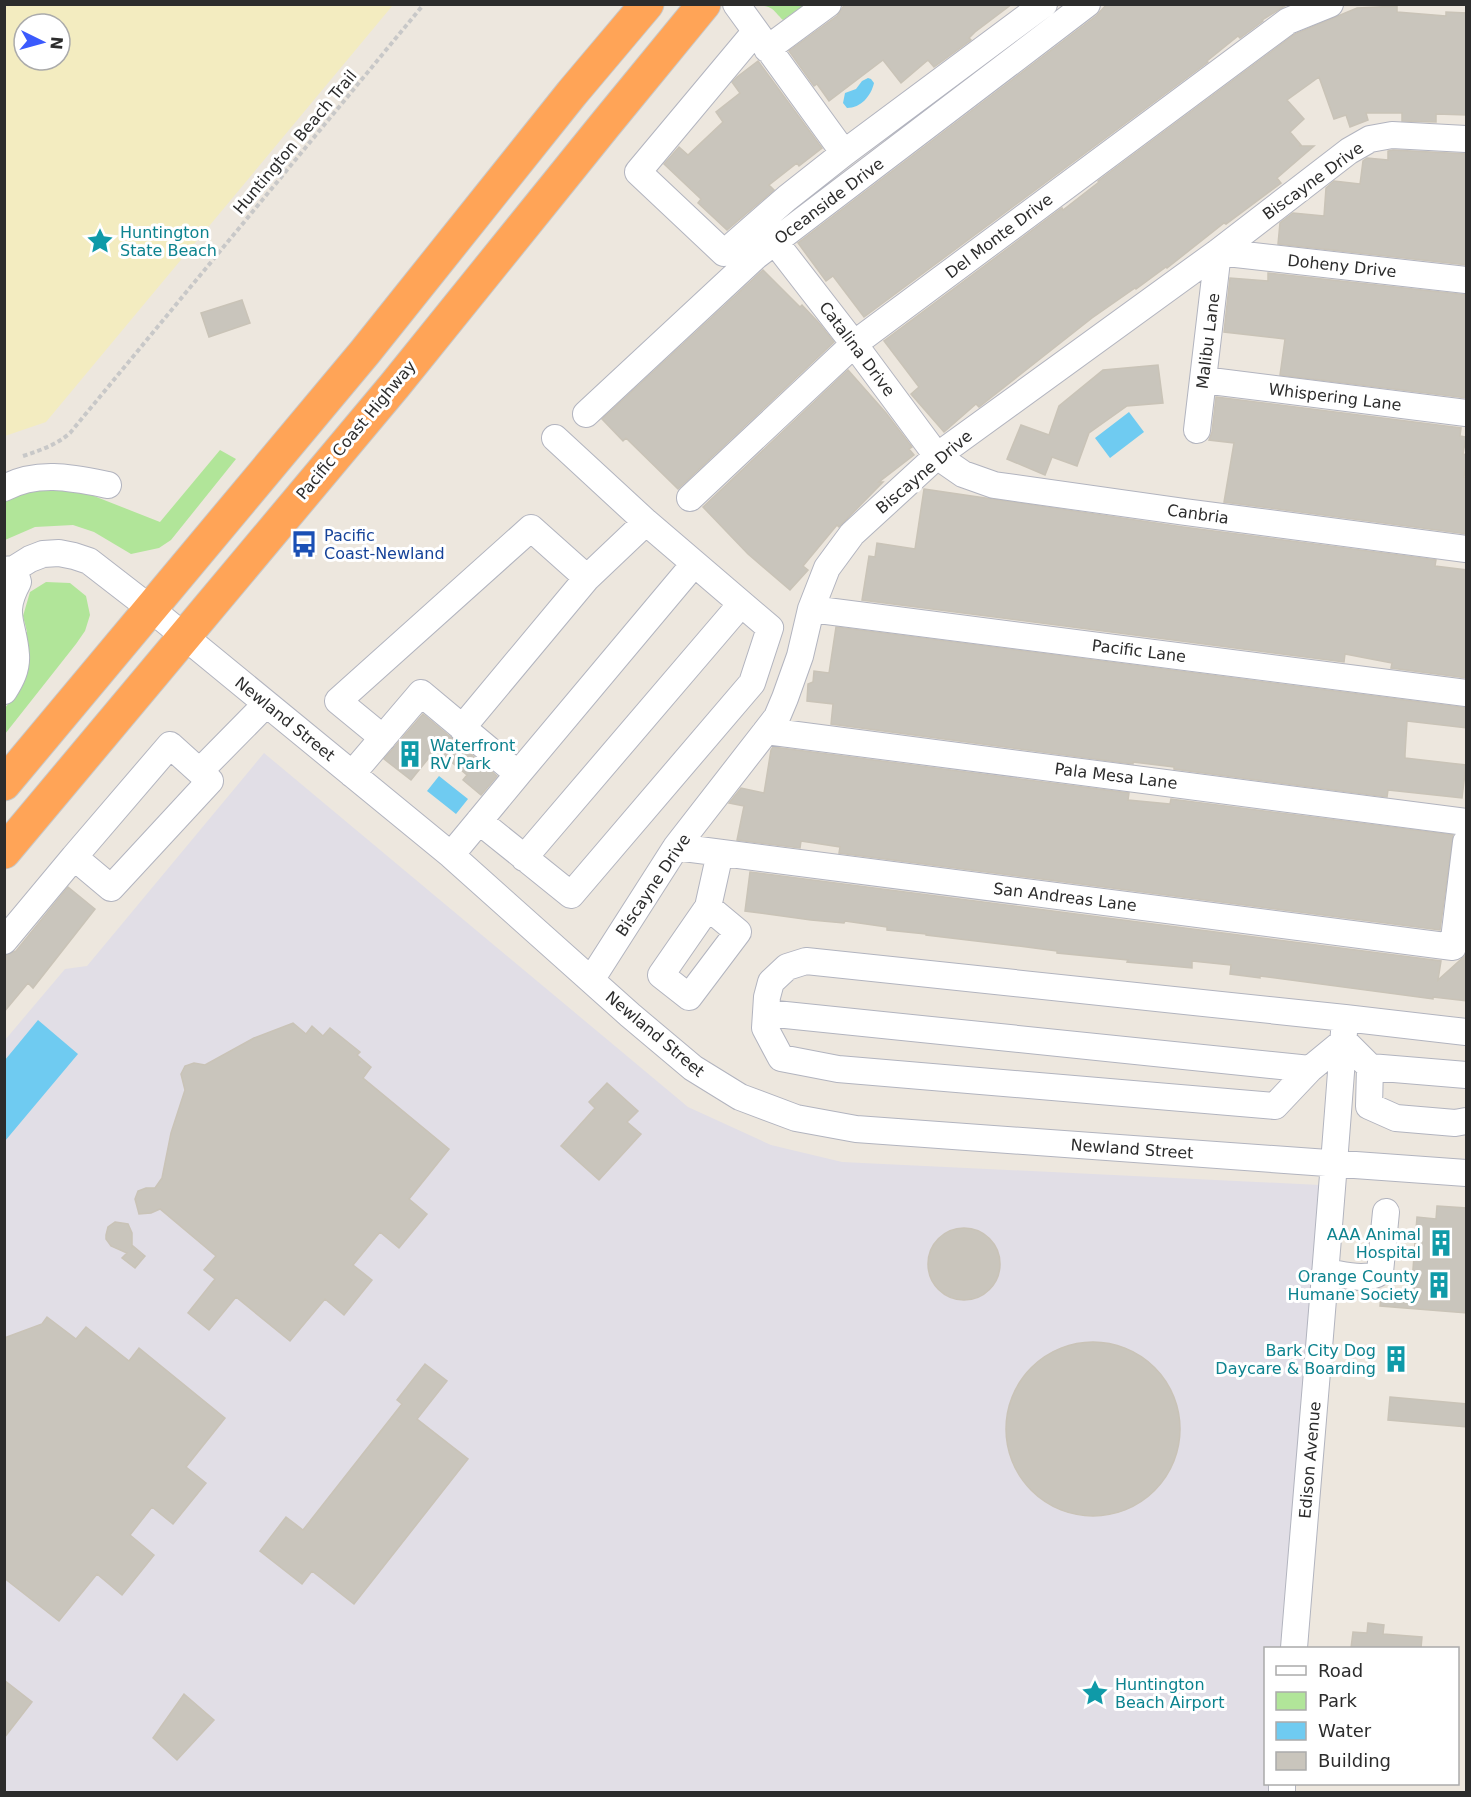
<svg xmlns="http://www.w3.org/2000/svg" width="1471" height="1797" font-family="'DejaVu Sans',sans-serif">
<style>
.industrial{fill:#e1dee6}
.green{fill:#b1e599}
.sand{fill:#f3ecc0;fill-rule:evenodd}
.water{fill:#6fcbf1}
.building{fill:#c9c5bc;stroke:#c9c3b7;stroke-width:1.5}
.lines{fill:none;stroke-linecap:round;stroke-linejoin:round}
.minor-casing{stroke:#b2b4bf;stroke-width:28}
.highway-casing{stroke:#c8c8c8;stroke-width:35}
.path{stroke:#c8c8c8;stroke-width:4;stroke-dasharray:4.5 3;stroke-linecap:butt}
.minor{stroke:#fff;stroke-width:26}
.highway{stroke:#ffa457;stroke-width:33}
.labels{text-anchor:middle;dominant-baseline:central;stroke-width:6;stroke-linejoin:round;paint-order:stroke}
.street-label{font-size:16px;fill:#2c2c2c;stroke:#fff}
.culture-label{font-size:16px;fill:#0d838f;stroke:#fff;text-anchor:start}
.transit-label{font-size:16px;fill:#164399;stroke:#fff;text-anchor:start}
</style>
<rect width="100%" height="100%" fill="#ede7de"/>
<path class="industrial" d="M264,753L688,1107L771,1145L842,1162L1320,1185L1280,1648H1266V1784H1269L1268,1792H5V1040L65,969L87,966Z"/>
<path class="green" d="M759,5H804L783,20C773,10 774,7 759,5Z
M220,450L236,459L171,540L159,548L131,554L94,532L73,525L35,527L5,540V501L33,482L66,485L160,522Z
M46,582L70,583L86,596L90,615L85,631L76,644L5,734V708L19,690L21,633L27,632L23,616L30,592Z"/>
<path class="sand" d="M4,5H393L46,422L5,436ZM24,24H60V60H24Z"/>
<path class="water" d="M868,78L871,79L874,83C871,96 861,108 847,108L843,103L845,93L856,89L862,81Z
M1129,412L1144,432L1110,458L1095,438Z
M439,776L468,799L456,814L427,791Z
M38,1020L78,1054L5,1141V1060Z"/>
<path class="building" d="M845,4H1012L975,32L969,38L971,40L934,67L928,60L901,83L883,60L829,101L817,84L814,86L789,51L837,16Z
M1107,4H1288L1262,20L1263,21L1240,38L1238,36L1207,61L1208,62L864,317L833,276L826,281L798,243L1096,16Z
M1397,6V12L1446,16V12L1467,13V115L1436,114V122L1402,121V113H1366L1368,120L1350,127L1346,115L1334,119L1319,77L1287,100L1304,119L1290,132L1301,145L1299,146H1314L1277,178L1281,183L1226,224L1224,223L1167,268L1166,267L1136,289L1135,288L1092,318L979,407L976,404L944,432L911,394L919,387L884,341L1062,208L1063,210L1099,182L1098,181L1295,34L1357,8Z
M758,61L822,148L799,166L797,163L769,185L774,190L727,230L698,203L701,199L664,164L679,147L688,155L723,122L716,112L740,93L732,82L737,77Z
M1393,150L1467,154V265L1278,244L1280,223L1293,213L1324,216L1326,188L1334,181L1360,184L1363,161L1367,158L1388,160V151Z
M763,270L800,307L802,305L818,322L834,342L678,489L626,438L623,441L602,419Z
M1268,273L1467,295V398L1280,375L1285,339L1224,332L1230,278L1268,281Z
M242,300L250,323L209,337L201,313Z
M1158,365L1163,403L1127,406L1089,433L1077,466L1052,457L1045,475L1007,459L1021,425L1049,435L1059,406L1103,370Z
M848,370L886,413L912,447L909,449L914,455L879,482H883L839,527L837,525L803,566L808,570L790,590L748,554L703,507Z
M1216,397L1461,428L1460,436L1466,437L1463,454L1467,455L1464,477L1467,478V534L1224,502L1234,443L1209,440L1212,432Z
M924,489L1183,527L1436,560L1435,566L1467,570V678L1391,668L1392,663L1345,654L1344,662L862,600L869,556L875,557L877,543L915,549Z
M836,627L1467,708V728L1407,721L1405,754V758L1466,765L1462,798L1388,790L1387,797L1174,769V767L1133,762V764L831,724L833,704L807,701L808,684L813,682L814,671L829,673Z
M423,714L497,776L481,795L463,780L467,775L436,749L411,780L384,759Z
M773,747L1129,793L1128,800L1170,804L1171,799L1453,835L1440,930L839,853L840,847L801,841L800,848L737,840L744,806L729,803L741,788L764,793L771,750Z
M750,872L1441,961L1438,980L1467,954V1001L1433,997V999L1260,976V978L1230,974L1231,965L1192,961V968L1127,962L1128,960L1057,953V951L1019,946L926,935V934L887,930V927L845,921L844,923L811,920L745,911Z
M68,887L95,909L33,988L28,983L4,1012V956L16,951Z
M293,1023L306,1034L312,1026L323,1036L330,1028L360,1052L357,1055L371,1067L363,1078L449,1149L409,1199L427,1214L399,1248L380,1232L353,1265L372,1280L344,1315L325,1299L290,1341L236,1297L209,1330L188,1313L215,1279L204,1270L216,1256L160,1209L151,1213L139,1214L135,1199L138,1191L146,1188H155L162,1178L171,1133L185,1090L181,1074L185,1066L194,1063L205,1065L254,1038Z
M607,1083L638,1111L627,1122L641,1134L599,1180L561,1146L595,1108L589,1102Z
M1437,1206L1467,1208V1313L1380,1306L1381,1295H1411L1417,1217L1436,1219Z
M115,1222L128,1224L132,1233V1247L133,1246L145,1256L135,1268L122,1258L127,1253L111,1246L106,1239V1235L108,1227Z
M928 1264a36 36 0 1 1 72 0a36 36 0 1 1-72 0Z
M47,1317L76,1339L86,1327L129,1361L139,1348L225,1418L186,1467L206,1483L173,1524L152,1507L130,1535L154,1555L122,1595L97,1574L59,1621L4,1578V1338L42,1324Z
M1006 1429a87 87 0 1 1 174 0a87 87 0 1 1-174 0Z
M425,1364L447,1381L417,1419L468,1459L354,1604L312,1571L302,1584L260,1551L286,1517L303,1530L402,1404L397,1400Z
M1390,1397L1467,1404V1427L1388,1420Z
M1368,1623L1384,1625L1383,1634L1422,1637L1421,1648H1351L1353,1632L1367,1633Z
M4,1680L32,1702L4,1738Z
M184,1694L214,1720L177,1760L153,1738Z"/>
<g class="lines">
<defs>
<path id="minor" d="M736,4L844,153
M755,32L638,172L724,253L787,198L844,153L1044,4
M767,49L828,4
M775,242L854,344L937,456L963,474L994,485L1185,512L1466,549
M1203,380L1466,413
M586,414L756,256L1087,4
M1197,430L1218,252L1466,280
M555,438L646,522
M4,488C38,470 73,478 108,485
M690,498L854,344L1288,21L1330,4
M4,570L14,569L30,559L43,554L59,553L74,556L89,561L151,609L451,855L630,1015L693,1068L740,1097L796,1118L856,1129L1466,1173
M811,609L1466,693
M4,691C11,680 17,669 16,655C14,623 0,615 18,582L14,569
M462,728L587,578
M766,731L1466,822
M383,738L338,701L531,528L587,578L646,522L770,628L752,683L571,895L479,821
M170,745L210,781L111,888L74,857Z
M200,771L266,704
M352,774L421,693L518,774L451,855
M518,774L694,564
M676,847L1453,947L1466,842
M524,858L741,604
M708,907L738,932L689,997L661,975L708,907L720,853
M4,941L74,857
M591,980L676,847L777,717L785,698L800,656L811,609L827,568L852,534L937,456L1218,252L1349,151L1370,139L1392,135L1466,139
M766,1013L1310,1069
M1345,1018L1466,1032
M1370,1067L1466,1075
M1325,1272C1342,1274 1366,1282 1380,1272L1386,1212
M1294,1648C1311,1438 1330,1228 1345,1018L806,961L787,967L771,982L767,997L765,1028L781,1058L838,1069L1275,1106L1310,1069L1344,1041L1370,1067L1369,1106L1396,1118L1455,1123L1466,1121
M1282,1792V1784"/>
<path id="highway" d="M4,784L365,352L572,93L647,4
M4,852L395,385L604,126L704,4"/>
</defs>
<use href="#minor" class="minor-casing"/>
<use href="#highway" class="highway-casing"/>
<path class="path" d="M23,456C41,450 56,445 70,433L424,4"/>
<use href="#minor" class="minor"/>
<use href="#highway" class="highway"/>
</g>
<defs>
<symbol id="sight-bare" viewBox="-9 -9 18 18"><path d="M0-6L1.8-2.2L6-1.7L2.9 1.2L3.7 5.4L0 3.3L-3.7 5.4L-2.9 1.2L-6-1.7L-1.8-2.2Z" fill="#0f9aa8" stroke="#fff" stroke-width="2.5" paint-order="stroke"/></symbol>
<symbol id="bus-bare" viewBox="-9 -9 18 18"><path d="M-5-6H5V4H4V6H2V4H-2V6H-4V4H-5ZM-3.5-4V0h7V-4ZM-3.5 1.2v1.5H-2V1.2ZM2 1.2v1.5H3.5V1.2Z" fill="#1a4fb4" stroke="#fff" stroke-width="2.5" paint-order="stroke"/></symbol>
<symbol id="building-bare" viewBox="-9 -9 18 18"><path d="M-4-6H4V6H1V3H-1V6H-4ZM-2.5-4.3h1.7v1.8h-1.7ZM.8-4.3h1.7v1.8H.8ZM-2.5-1h1.7V.8h-1.7ZM.8-1h1.7V.8H.8Z" fill="#0f9aa8" stroke="#fff" stroke-width="2.5" paint-order="stroke"/></symbol>
</defs>
<g fill-rule="evenodd">
<use href="#sight-bare" x="81" y="222" width="38" height="38"/>
<use href="#bus-bare" x="285" y="525" width="38" height="38"/>
<use href="#building-bare" x="391" y="735" width="38" height="38"/>
<use href="#building-bare" x="1422" y="1224" width="38" height="38"/>
<use href="#building-bare" x="1420" y="1266" width="38" height="38"/>
<use href="#building-bare" x="1377" y="1340" width="38" height="38"/>
<use href="#sight-bare" x="1076" y="1674" width="38" height="38"/>
</g>
<g class="labels">
<g class="street-label">
<text transform="translate(295 142) rotate(-50)">Huntington Beach Trail</text>
<text transform="translate(1313 181) rotate(-36)">Biscayne Drive</text>
<text transform="translate(829 201) rotate(-37)">Oceanside Drive</text>
<text transform="translate(999 236) rotate(-37)">Del Monte Drive</text>
<text transform="translate(1342 266) rotate(6)">Doheny Drive</text>
<text transform="translate(1208 341) rotate(-83)">Malibu Lane</text>
<text transform="translate(857 349) rotate(53)">Catalina Drive</text>
<text transform="translate(1335 397) rotate(7)">Whispering Lane</text>
<text transform="translate(356 430) rotate(-50)">Pacific Coast Highway</text>
<text transform="translate(924 472) rotate(-40)">Biscayne Drive</text>
<text transform="translate(1198 514) rotate(8)">Canbria</text>
<text transform="translate(1139 651) rotate(7)">Pacific Lane</text>
<text transform="translate(285 719) rotate(39)">Newland Street</text>
<text transform="translate(1116 776) rotate(7)">Pala Mesa Lane</text>
<text transform="translate(653 885) rotate(-56)">Biscayne Drive</text>
<text transform="translate(1065 897) rotate(7)">San Andreas Lane</text>
<text transform="translate(655 1034) rotate(40)">Newland Street</text>
<text transform="translate(1132 1149) rotate(4)">Newland Street</text>
<text transform="translate(1310 1460) rotate(-85)">Edison Avenue</text>
</g>
<g class="culture-label">
<text x="120" y="232">Huntington<tspan x="120" dy="18">State Beach</tspan></text>
<text x="430" y="745">Waterfront<tspan x="430" dy="18">RV Park</tspan></text>
<text x="1421" y="1234" text-anchor="end">AAA Animal<tspan x="1421" dy="18">Hospital</tspan></text>
<text x="1419" y="1276" text-anchor="end">Orange County<tspan x="1419" dy="18">Humane Society</tspan></text>
<text x="1376" y="1350" text-anchor="end">Bark City Dog<tspan x="1376" dy="18">Daycare &amp; Boarding</tspan></text>
<text x="1115" y="1684">Huntington<tspan x="1115" dy="18">Beach Airport</tspan></text>
</g>
<g class="transit-label">
<text x="324" y="535">Pacific<tspan x="324" dy="18">Coast-Newland</tspan></text>
</g>
</g>
<rect width="1471" height="1797" fill="none" stroke="#2c2c2c" stroke-width="12"/>
<rect x="1264" y="1647" width="195" height="138" fill="#ffffff" stroke="#ababab" stroke-width="1.5"/>
<rect x="1276" y="1666" width="30" height="9" fill="#ffffff" stroke="#ababab" stroke-width="1.5"/>
<text x="1318" y="1677" font-size="18" fill="#2c2c2c">Road</text>
<rect x="1276" y="1692" width="30" height="18" fill="#b1e599" stroke="#ababab" stroke-width="1.5"/>
<text x="1318" y="1707" font-size="18" fill="#2c2c2c">Park</text>
<rect x="1276" y="1722" width="30" height="18" fill="#6fcbf1" stroke="#ababab" stroke-width="1.5"/>
<text x="1318" y="1737" font-size="18" fill="#2c2c2c">Water</text>
<rect x="1276" y="1752" width="30" height="18" fill="#c9c5bc" stroke="#ababab" stroke-width="1.5"/>
<text x="1318" y="1767" font-size="18" fill="#2c2c2c">Building</text>
<g transform="translate(42 42) rotate(95)"><circle r="28" fill="#ffffff" stroke="#ababab" stroke-width="1.5"/>
<path d="M0-4.5L10 22L0 15L-10 22Z" fill="#3b5afd"/>
<text y="-9" font-size="16" font-weight="bold" text-anchor="middle" fill="#2c2c2c">N</text>
</g>
</svg>
